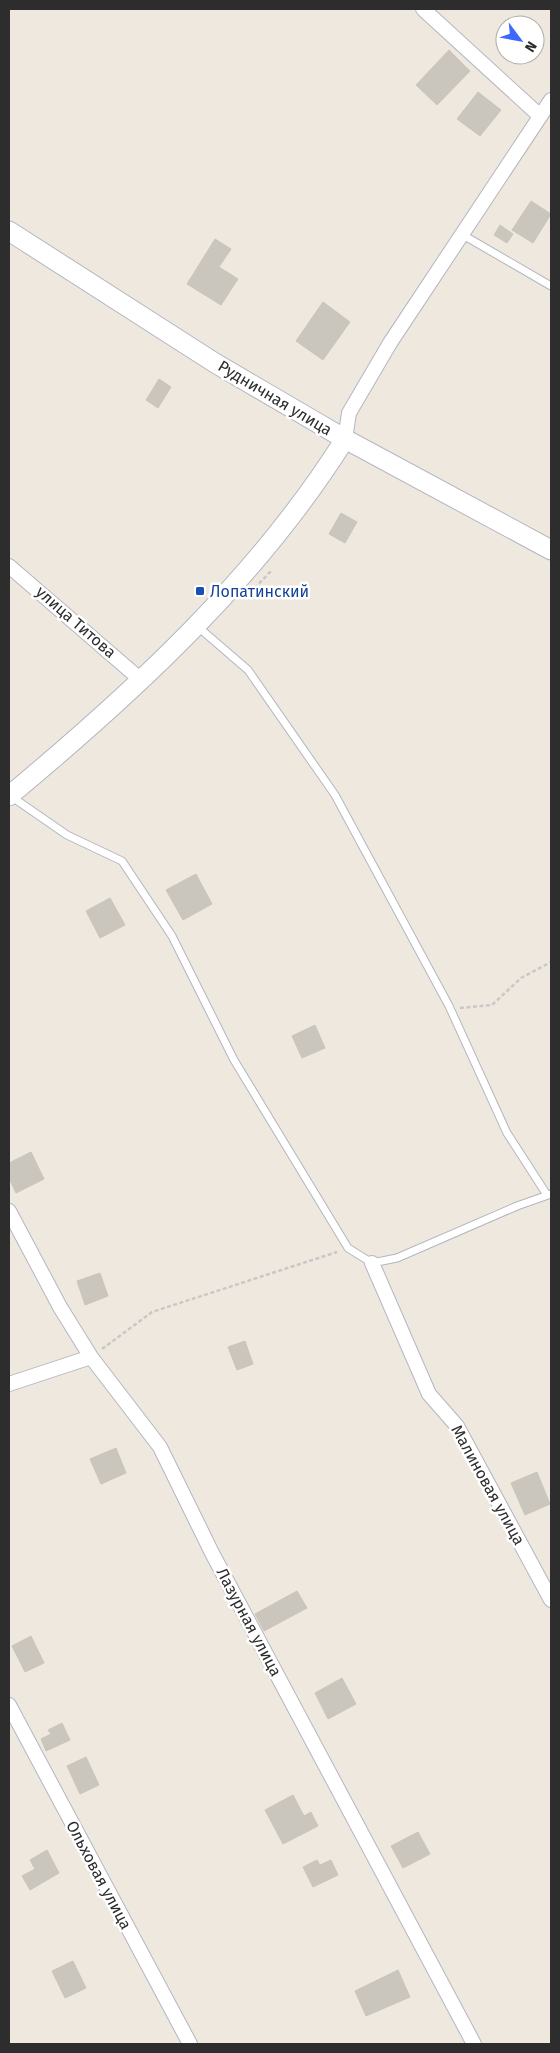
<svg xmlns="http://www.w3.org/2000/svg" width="560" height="2053" font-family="'Fira Sans',sans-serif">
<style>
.building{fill:#cbc6bd;stroke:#cbc4b8}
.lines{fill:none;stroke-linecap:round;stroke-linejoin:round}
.lane-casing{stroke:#b3b6c1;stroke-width:9}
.street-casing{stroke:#b3b6c1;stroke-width:16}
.secondary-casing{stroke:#b3b6c1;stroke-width:21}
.path{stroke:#c8c8c8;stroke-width:2.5;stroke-dasharray:4 2.5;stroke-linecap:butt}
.lane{stroke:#fff;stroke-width:7}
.street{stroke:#fff;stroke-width:14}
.secondary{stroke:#fff;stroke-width:19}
.transit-dot{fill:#1a4fb4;stroke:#fff;stroke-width:2}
.labels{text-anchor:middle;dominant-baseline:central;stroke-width:5;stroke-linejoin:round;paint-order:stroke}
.street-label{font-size:16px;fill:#2d2d2d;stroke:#fff}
.transit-label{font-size:16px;fill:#164399;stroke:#fff;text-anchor:start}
</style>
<rect width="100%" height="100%" fill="#efe8df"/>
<path class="building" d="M449,50L470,71L437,105L416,85Z
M478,92L501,110L480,136L457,119Z
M531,201L551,214L533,243L512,230Z
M500,225L513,234L507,243L494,235Z
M215,239L231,249L219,267L238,279L221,305L187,284Z
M323,302L350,322L323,360L296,341Z
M159,379L171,387L158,408L146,400Z
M341,513L357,522L345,543L329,534Z
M196,874L212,904L183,920L166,890Z
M110,898L125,925L100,938L86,911Z
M315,1025L325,1048L302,1058L292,1036Z
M31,1152L44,1179L16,1193L9,1178V1163Z
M100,1273L108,1296L85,1305L77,1281Z
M245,1341L253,1364L237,1370L228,1347Z
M116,1448L126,1473L101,1484L90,1459Z
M537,1472L550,1504L525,1515L511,1483Z
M297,1591L307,1608L264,1631L255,1614Z
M31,1636L44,1663L25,1672L12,1646Z
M342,1678L356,1704L328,1719L315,1693Z
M62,1723L70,1740L46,1751L41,1739L51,1734L48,1730Z
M86,1757L99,1785L80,1794L67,1766Z
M293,1795L304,1816L311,1812L318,1826L283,1844L265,1810Z
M418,1832L430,1854L403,1868L391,1846Z
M47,1850L59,1873L30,1890L22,1876L35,1869L30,1860Z
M317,1860L320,1865L331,1860L338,1875L313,1887L303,1867Z
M73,1961L86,1988L65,1998L52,1971Z
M398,1970L410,1997L366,2016L355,1991Z"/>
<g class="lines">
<defs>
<path id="lane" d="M463,235L551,286
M197,626L248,670L335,795L449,1006L507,1133L547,1195
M12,797L67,835L122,861L172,936L234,1060L348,1248L372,1263L397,1258L517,1206L551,1194"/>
<path id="street" d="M423,9L540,116
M345,439L349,413L390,343L551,100
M9,566L141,680
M9,1211L60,1307L91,1357L160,1447L212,1553L474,2044
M372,1263L429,1394L457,1426L551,1600
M9,1384L91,1357
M9,1705L190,2044"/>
<path id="secondary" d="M9,231L215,363L345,439L551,550
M9,796C135,691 257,579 345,439"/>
</defs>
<use href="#lane" class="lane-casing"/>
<use href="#street" class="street-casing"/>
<use href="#secondary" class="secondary-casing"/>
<path class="path" d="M250,593L272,570
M460,1008L492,1005L521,978L551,962
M102,1349L152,1312L337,1252"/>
<use href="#lane" class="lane"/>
<use href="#street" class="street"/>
<use href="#secondary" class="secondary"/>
</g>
<rect class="transit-dot" x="195" y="586" width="10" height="10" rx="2.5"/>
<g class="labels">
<g class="street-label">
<text transform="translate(275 398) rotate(31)">Рудничная улица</text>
<text transform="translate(76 622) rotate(41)">улица Титова</text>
<text transform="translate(488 1485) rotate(61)">Малиновая улица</text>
<text transform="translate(249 1622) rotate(62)">Лазурная улица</text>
<text transform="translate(99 1875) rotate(62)">Ольховая улица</text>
</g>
<g class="transit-label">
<text x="210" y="591">Лопатинский</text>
</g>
</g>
<rect width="560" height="2053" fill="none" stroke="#2d2d2d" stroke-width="20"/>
<g transform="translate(520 40) rotate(122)"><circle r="24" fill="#ffffff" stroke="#ababab"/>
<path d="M0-4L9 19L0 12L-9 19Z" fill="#3c68ff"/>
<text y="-8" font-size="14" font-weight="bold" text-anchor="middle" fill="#2d2d2d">N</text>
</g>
</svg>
